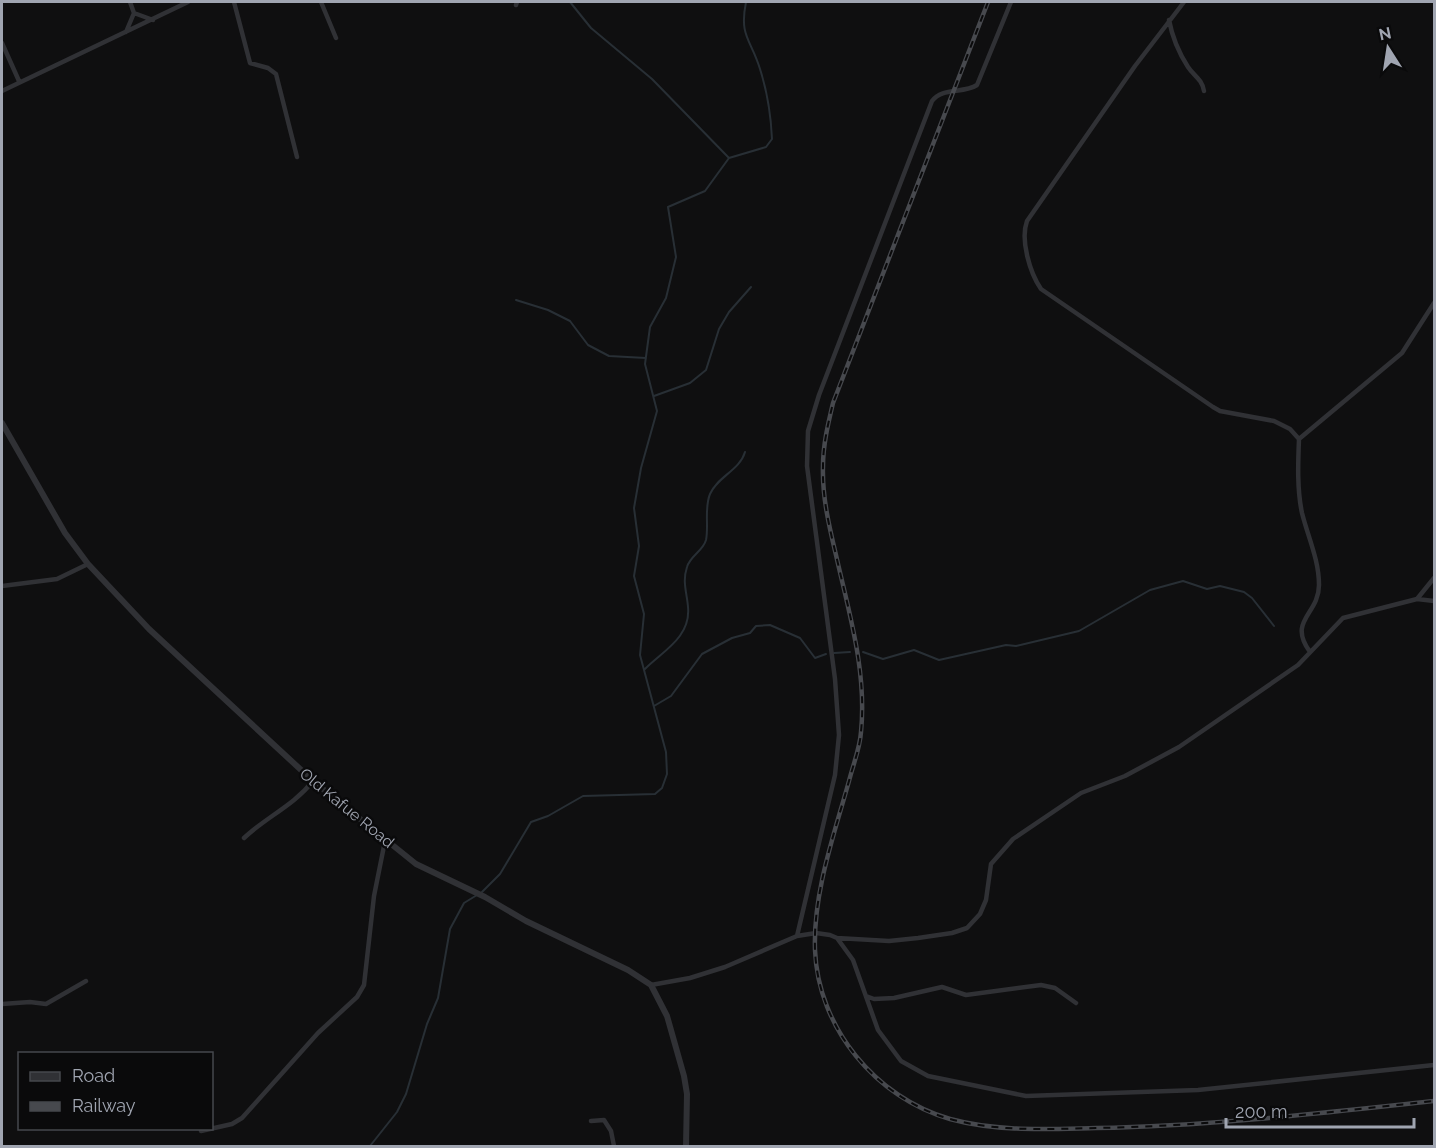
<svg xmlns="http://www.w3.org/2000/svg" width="1436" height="1148" font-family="Raleway,sans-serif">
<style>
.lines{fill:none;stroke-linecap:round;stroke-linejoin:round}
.stream{stroke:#282f35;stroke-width:2}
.minor{stroke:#303135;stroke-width:4.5}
.tertiary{stroke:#303135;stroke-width:6}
.rail-casing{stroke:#47494e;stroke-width:4.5}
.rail{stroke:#0a0a0b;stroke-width:2;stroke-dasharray:7;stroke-linecap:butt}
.labels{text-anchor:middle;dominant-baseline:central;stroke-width:5;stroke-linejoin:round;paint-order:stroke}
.street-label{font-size:16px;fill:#a0a5b1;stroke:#0a0a0b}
</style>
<rect width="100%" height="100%" fill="#0f0f10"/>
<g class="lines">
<path class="stream" d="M570,2L591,28L652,79L729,158
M516,300L548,310L570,321L588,345L609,356L646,358
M654,396L690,383L706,370L719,329L729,312L751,287
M863,652L883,659L914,650L939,660L1006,645L1016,646L1079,631L1150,590L1183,581L1207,589L1220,586L1244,592L1252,598L1274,626
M834,653L850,652
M645,669C663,651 691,637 688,607C687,593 682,582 687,567C690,556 703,551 706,540C709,526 704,508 710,494C717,477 740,470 745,452
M654,706L671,696L702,654L732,638L750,633L756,626L770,625L800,638L815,658L826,654
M482,892L500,874L531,822L548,816L583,796L655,794L662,788L667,774L666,752L640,655L644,614L634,576L639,546L634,508L641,468L657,411L645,364L650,327L666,298L676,257L668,207L705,191L729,158L766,147L772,139C771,116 767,91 760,69C751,39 739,37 746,2
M370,1146L397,1112L406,1094L427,1024L438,998L450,929L464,903L477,895"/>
<path class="minor" d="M130,2L134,13L153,20
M234,2L250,63L268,68L276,74L297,157
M321,2L336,38
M1184,2L1135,66L1027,221C1020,240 1030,273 1041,289L1213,407L1220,411L1274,421L1290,429L1299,439
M516,5L517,2
M1169,20C1172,36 1179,53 1188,67C1194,76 1202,79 1204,91
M126,32L134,13
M2,43L19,81
M2,91L188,2
M2,586L57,579L88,564
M1417,599L1434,578
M1310,652C1287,620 1319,615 1319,585C1319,560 1308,537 1302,513C1297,490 1298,463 1299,439L1402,353L1434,303
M244,838C266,817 293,806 313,781
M797,936L835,775L839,735L835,679L807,466L808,431L819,395L932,101C942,87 963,94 977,85L1011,2
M837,938L889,941L918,938L952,933L967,928L980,914L986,900L991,864L1013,839L1081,793L1125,776L1179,747L1298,665L1343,618L1417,599L1434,601
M651,985L690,978L725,967L797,936L816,933L830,935L837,938L853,960L878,1030L901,1061L928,1076L1026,1096L1198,1090L1434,1065
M866,996L874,999L894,998L942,987L966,995L1041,985L1055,988L1076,1003
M2,1004L30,1002L46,1004L86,981
M591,1121L604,1120L611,1131L614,1146
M201,1131L232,1124L242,1118L318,1033L357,997L364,985L374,896L385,841"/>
<path class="tertiary" d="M2,423L65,533L88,564L149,629L313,781L416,864L485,897L526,921L628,970L651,985L667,1016L684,1076L687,1094L686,1146"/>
<defs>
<path id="rail" d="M988,2L833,403C828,424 823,445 823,466C822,496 829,526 836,555C849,613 867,671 861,732C860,748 853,765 849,781C834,835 813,893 815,950C818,1028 876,1098 950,1119C998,1132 1047,1129 1096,1128C1210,1126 1322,1113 1434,1101"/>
</defs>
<use href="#rail" class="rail-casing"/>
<use href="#rail" class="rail"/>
</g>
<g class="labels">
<g class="street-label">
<text transform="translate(347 808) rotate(39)">Old Kafue Road</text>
</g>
</g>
<rect width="1436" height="1148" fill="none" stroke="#a0a5b1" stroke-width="6"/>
<rect x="18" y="1052" width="195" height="78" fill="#0a0a0b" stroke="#46484d" stroke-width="1.5"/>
<rect x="30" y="1072" width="30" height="9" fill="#303135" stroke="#46484d" stroke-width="1.5"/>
<text x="72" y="1082" font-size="18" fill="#a0a5b1">Road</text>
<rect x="30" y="1102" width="30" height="9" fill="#47494e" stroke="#46484d" stroke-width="1.5"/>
<text x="72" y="1112" font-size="18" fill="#a0a5b1">Railway</text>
<g transform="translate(1388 48) rotate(348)" stroke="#0a0a0b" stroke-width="4.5" paint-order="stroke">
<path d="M0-4.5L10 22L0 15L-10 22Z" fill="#a0a5b1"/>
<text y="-9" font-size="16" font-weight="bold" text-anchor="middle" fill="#a0a5b1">N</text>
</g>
<path d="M1226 1118v9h188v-9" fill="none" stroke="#a0a5b1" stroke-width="3"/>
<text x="1235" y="1118" font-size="18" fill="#a0a5b1" stroke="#0a0a0b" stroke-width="4.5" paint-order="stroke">200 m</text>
</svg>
